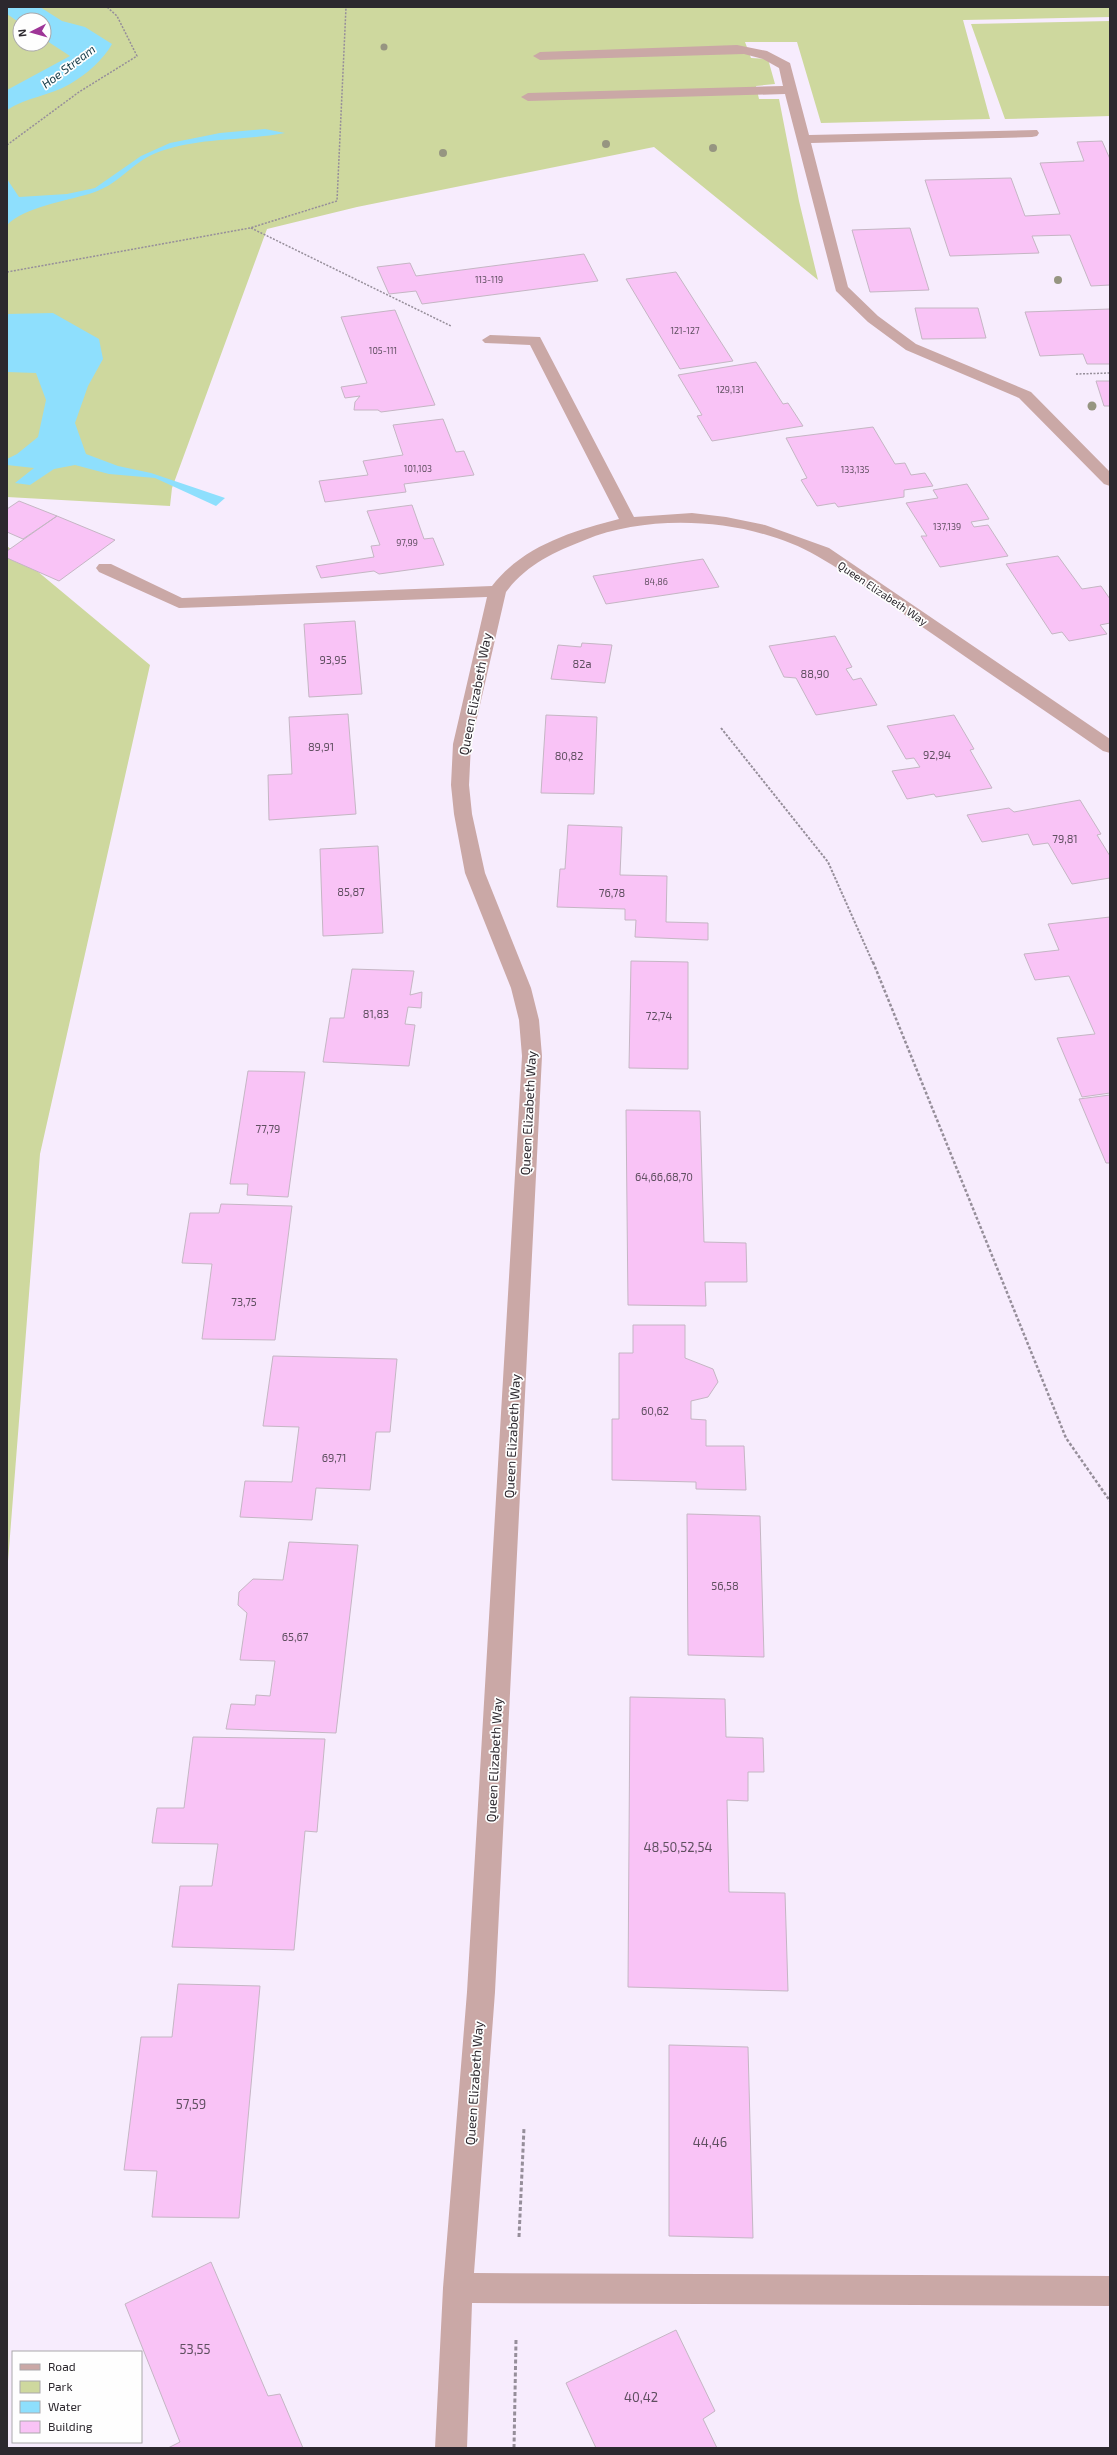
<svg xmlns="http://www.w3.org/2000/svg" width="1117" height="2455" font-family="'Exo 2',sans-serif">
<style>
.green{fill:#ced89e;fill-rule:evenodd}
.water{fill:#8edffd}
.building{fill:#f9c3f6;stroke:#c5b6c4}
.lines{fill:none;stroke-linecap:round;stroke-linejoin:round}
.path-far3{stroke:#968e9a;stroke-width:1.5;stroke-dasharray:2 1.5;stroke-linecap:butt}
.path-far2{stroke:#968e9a;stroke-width:2;stroke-dasharray:2.5 1.5;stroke-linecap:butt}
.path-far1{stroke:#968e9a;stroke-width:2.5;stroke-dasharray:3 2;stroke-linecap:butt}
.path{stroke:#968e9a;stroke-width:3;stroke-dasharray:4 2.5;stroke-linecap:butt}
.minor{fill:#caa8a6;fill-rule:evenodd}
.tree{fill:#969581}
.labels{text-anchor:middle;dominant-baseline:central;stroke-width:3.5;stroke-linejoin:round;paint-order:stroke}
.far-number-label{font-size:9px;fill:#5f4f60}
.far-street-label{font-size:11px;fill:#2c282e;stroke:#fefefe}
.number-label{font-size:11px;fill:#5f4f60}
.far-water-label{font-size:12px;font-style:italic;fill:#123845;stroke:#fefefe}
.street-label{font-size:13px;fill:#2c282e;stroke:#fefefe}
.near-number-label{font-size:13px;fill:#5f4f60}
</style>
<rect width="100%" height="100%" fill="#f7ecfd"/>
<path class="green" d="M7,7H1110V17L963,20L990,119L821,123L797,42H745L751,58L768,59L775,84L756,86L759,99H779L799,201L818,280L654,147L357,207L267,229L172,488L170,506L7,497ZM20,20H44V44H20Z
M1110,21V116L1005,119L971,24Z
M7,546L150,665L40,1154L7,1574Z"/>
<path class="water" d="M7,7H40L62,21L85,27L112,44C103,60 87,74 70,84C50,96 26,97 7,110V90L70,56L44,39V20H20V23L7,14Z
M265,129L285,133C243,141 196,137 156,153C131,163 118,186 89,194C65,201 25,207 7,225V179L19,197L67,194L95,188L141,156L170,143L220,133Z
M53,313L99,339L103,359L88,386L75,423L86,454L118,466L151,473L225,498L216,506L155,478L109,474L75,465L54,469L30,485L15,483L34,468L7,465V459L17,454L38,437L46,400L36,373L7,372V314Z"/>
<path class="building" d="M1102,141L1110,159V285L1091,286L1070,235L1032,236L1039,253L950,256L925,180L1011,178L1025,216L1060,214L1040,163L1084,161L1077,142Z
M910,228L929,290L870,292L852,230Z
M584,254L598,281L422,304L416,291L389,294L377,267L410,263L416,276Z
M676,272L692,297L733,361L680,369L626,279Z
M915,308H978L986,338L922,339Z
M1110,309V364H1087L1083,354L1040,356L1025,312Z
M395,310L435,405L381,412L378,410H354L355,402L360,396L345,398L341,387L367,383L341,317Z
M756,362L783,404L788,403L803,426L712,441L697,416L702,415L678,375Z
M1096,381H1110V406H1104Z
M443,419L456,452L464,451L474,475L404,484L406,492L325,502L319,481L368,475L363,461L403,455L393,425Z
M873,427L895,464L905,463L911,475L925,473L933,486L904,490V497L838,507L835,503L817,506L801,480L807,478L786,438Z
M967,484L989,519L971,522L974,527L988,525L1008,556L940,567L921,536H927L906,503L938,498L933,490Z
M19,501L57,516L23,539L7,532V509Z
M412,505L424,539L433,538L444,565L379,574L374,571L321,578L316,566L374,557L371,546L380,545L367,511Z
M57,516L115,540L59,581L7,558V551Z
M1058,556L1082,589L1101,586L1110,599V623L1100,625L1107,634L1069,641L1062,632L1052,634L1006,564Z
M703,559L719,587L606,604L593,576Z
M355,621L362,694L309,697L304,624Z
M835,636L852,667L846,669L853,680L861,678L877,705L816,715L796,678L784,677L769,646Z
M582,643L612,645L605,683L551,679L558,645L581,647Z
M348,714L356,814L269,820L268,775L292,774L289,717Z
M546,715L597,717L594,794L541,793Z
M954,715L974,749L970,750L992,788L936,797L934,794L907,799L892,771L920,767L914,758L906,759L887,726Z
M1080,800L1101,834L1097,835L1110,856V878L1072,884L1048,843L1033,845L1028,834L982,842L967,815L1009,808L1014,812Z
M568,825L622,827L620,875L667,876L666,922L708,923V940L635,937L636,920H625V909L557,907L560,869H565Z
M378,846L383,933L323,936L320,849Z
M1110,917V1093L1082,1097L1057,1038L1095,1034L1069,976L1035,980L1024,954L1059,950L1048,924Z
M631,961L688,962V1069L629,1068Z
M352,969L414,971L410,995L422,992L421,1008L408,1007L405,1024L415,1025L409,1066L323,1062L330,1018H344Z
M248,1071L305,1072L288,1197L247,1195L248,1184H230Z
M1110,1095V1163H1106L1079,1099Z
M626,1110L700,1111L704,1242L746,1243L747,1282H705L706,1306L628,1305Z
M221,1204L292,1206L275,1340L202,1339L212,1264L182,1263L190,1213H219Z
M633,1325H685V1358L713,1369L718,1382L708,1397L691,1401V1419L706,1420V1446H744L746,1490L696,1489V1482L612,1480V1419H619V1353H633Z
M273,1356L397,1359L390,1432H376L370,1490L316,1488L312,1520L240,1517L245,1481L292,1482L299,1427L263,1426Z
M687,1514L760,1516L764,1657L688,1655Z
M289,1542L358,1545L336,1733L226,1729L231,1704L255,1705L256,1695L270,1696L275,1661L240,1660L247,1613L238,1605L239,1592L253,1579L283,1580Z
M630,1697L725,1699L726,1737L763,1738L764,1772H748V1801L727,1800L729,1892L785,1893L788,1991L628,1987Z
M193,1737L325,1739L317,1832L305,1831L294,1950L172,1947L180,1886H212L218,1844L152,1843L157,1808H184Z
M178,1984L260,1986L239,2218L152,2217L157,2171L124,2170L141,2037H172Z
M669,2045L748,2047L753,2238L669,2236Z
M211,2262L268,2396L280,2394L303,2448H168L180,2442L125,2304Z
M676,2330L715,2411L703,2419L717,2448H596L566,2383Z"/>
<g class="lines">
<path class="path-far3" d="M7,145L79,92L137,56L117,16L107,7
M251,228L451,326
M7,272L250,228L337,201L346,7
M1076,374L1110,373"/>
<path class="path-far2" d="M721,728L828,862L873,963"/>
<path class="path-far1" d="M873,962L1066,1438L1110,1501"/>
<path class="path" d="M519,2237L524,2128
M514,2448L516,2340"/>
<path class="minor" d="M737,45L767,51L790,63L809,135L1037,130L1039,133L1037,136L1032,137L811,143L848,287L878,316L916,344L1031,392L1110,472V486L1104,484L1019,398L906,350L868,322L836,291L785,94L528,101L521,97L528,93L783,86L779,68L763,59L744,54L540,60L533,56L540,52Z
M490,335L540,337L634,517L692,513L726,517L765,525L829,548L1110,739V753L1103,751C1047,712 990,674 934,635C895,609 858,579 817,556C753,519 653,512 585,540C554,552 526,565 506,592L471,744L469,785L472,814L485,873L531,988L539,1020L542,1056L495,1992L474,2273L1110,2276V2306L472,2303L467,2448H435L443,2288L467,1992L522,1056L519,1020L511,988L465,873L454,814L451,785L453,744L487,597L179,608L99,572L96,568L99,564H111L182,598L492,586C523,546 572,531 619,519L530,345L485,343L482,340Z"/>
</g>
<g class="tree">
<circle cx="384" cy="47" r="3.5"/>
<circle cx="606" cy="144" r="4"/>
<circle cx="713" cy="148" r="4"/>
<circle cx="443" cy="153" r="4"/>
<circle cx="1058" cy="280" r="4"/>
<circle cx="1092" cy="406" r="4.5"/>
</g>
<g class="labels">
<g class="far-number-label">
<text x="489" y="279">113-119</text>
<text x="685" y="330">121-127</text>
<text x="383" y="350">105-111</text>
<text x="730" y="389">129,131</text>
<text x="418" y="468">101,103</text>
<text x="855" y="469">133,135</text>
<text x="947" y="526">137,139</text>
<text x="407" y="542">97,99</text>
<text x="656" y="581">84,86</text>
</g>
<g class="far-street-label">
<text transform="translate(883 593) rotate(34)">Queen Elizabeth Way</text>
</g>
<g class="number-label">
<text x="333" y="659">93,95</text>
<text x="582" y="663">82a</text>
<text x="815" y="673">88,90</text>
<text x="321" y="746">89,91</text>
<text x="937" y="754">92,94</text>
<text x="569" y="755">80,82</text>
<text x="1065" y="838">79,81</text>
<text x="351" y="891">85,87</text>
<text x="612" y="892">76,78</text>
<text x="376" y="1013">81,83</text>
<text x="659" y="1015">72,74</text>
<text x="268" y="1128">77,79</text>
<text x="664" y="1176">64,66,68,70</text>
<text x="244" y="1301">73,75</text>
<text x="655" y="1410">60,62</text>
<text x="334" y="1457">69,71</text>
<text x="725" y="1585">56,58</text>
<text x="295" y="1636">65,67</text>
</g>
<g class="far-water-label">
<text transform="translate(68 66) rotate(-37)">Hoe Stream</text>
</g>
<g class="street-label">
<text transform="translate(475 694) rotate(-79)">Queen Elizabeth Way</text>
<text transform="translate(528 1113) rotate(-87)">Queen Elizabeth Way</text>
<text transform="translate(512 1436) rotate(-87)">Queen Elizabeth Way</text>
<text transform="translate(494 1760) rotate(-87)">Queen Elizabeth Way</text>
<text transform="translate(474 2083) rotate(-86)">Queen Elizabeth Way</text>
</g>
<g class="near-number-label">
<text x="678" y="1847">48,50,52,54</text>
<text x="191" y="2104">57,59</text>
<text x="710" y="2142">44,46</text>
<text x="195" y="2349">53,55</text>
<text x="641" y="2397">40,42</text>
</g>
</g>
<rect width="1117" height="2455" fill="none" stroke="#2c282e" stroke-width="16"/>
<rect x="12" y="2351" width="130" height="92" fill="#fefefe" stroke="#aaa8ab"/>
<rect x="20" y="2364" width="20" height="6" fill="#caa8a6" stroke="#aaa8ab"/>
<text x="48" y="2371" font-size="12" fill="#2c282e">Road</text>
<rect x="20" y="2381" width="20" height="12" fill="#ced89e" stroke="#aaa8ab"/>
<text x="48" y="2391" font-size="12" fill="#2c282e">Park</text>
<rect x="20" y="2401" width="20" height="12" fill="#8edffd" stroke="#aaa8ab"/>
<text x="48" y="2411" font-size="12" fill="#2c282e">Water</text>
<rect x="20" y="2421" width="20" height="12" fill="#f9c3f6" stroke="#aaa8ab"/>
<text x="48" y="2431" font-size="12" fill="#2c282e">Building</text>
<g transform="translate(32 32) rotate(264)"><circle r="19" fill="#fefefe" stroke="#aaa8ab"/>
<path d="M0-3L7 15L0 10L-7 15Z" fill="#9e3597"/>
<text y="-6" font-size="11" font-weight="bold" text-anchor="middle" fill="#2c282e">N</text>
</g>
</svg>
